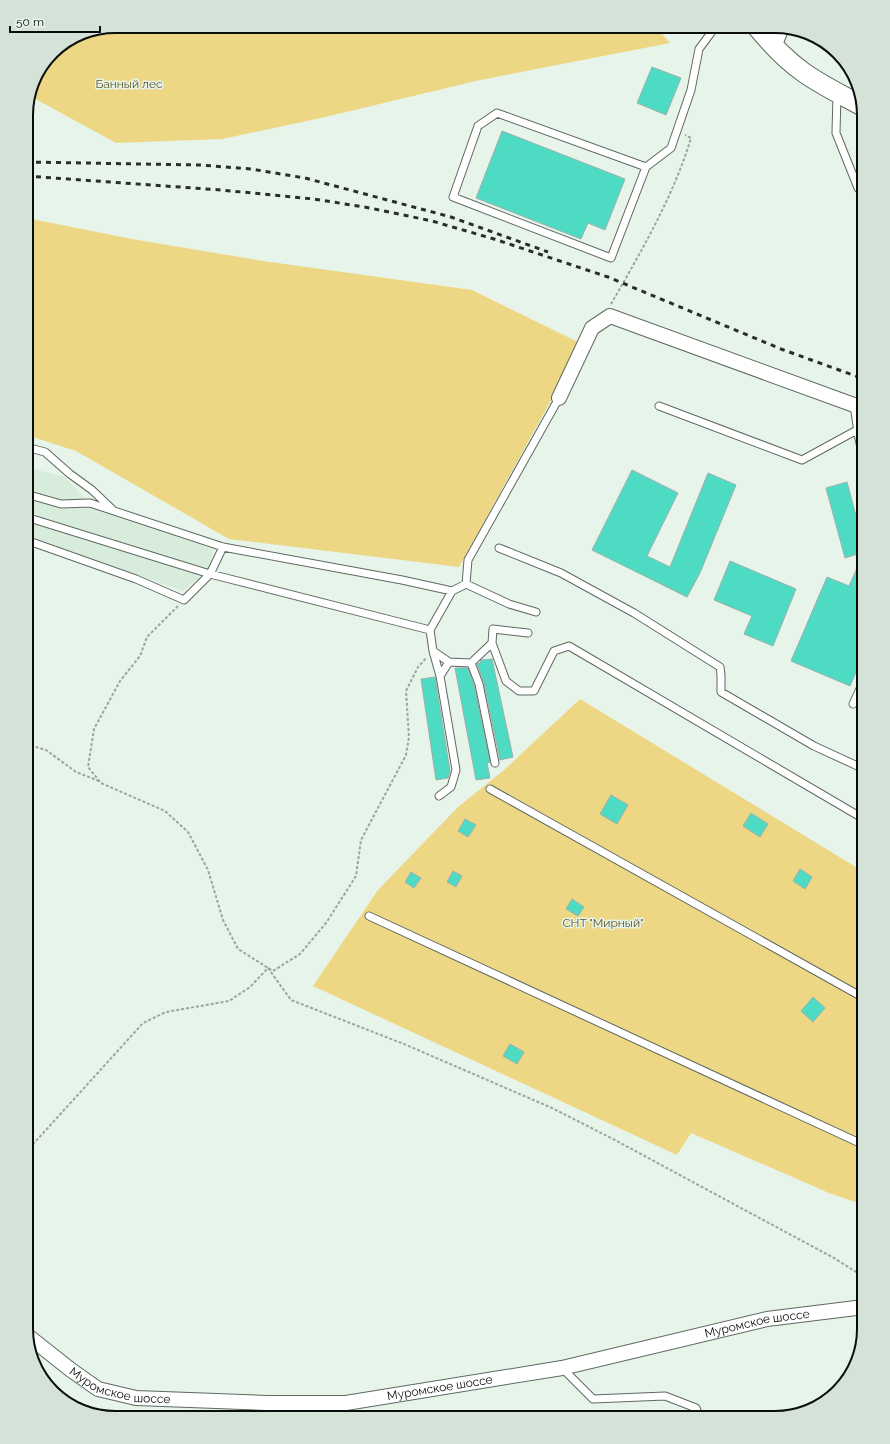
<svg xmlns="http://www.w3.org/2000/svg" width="890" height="1444" font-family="Raleway,sans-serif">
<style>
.built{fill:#d8ecdc}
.green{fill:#edd784}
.building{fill:#4ddcc3;stroke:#9eafab}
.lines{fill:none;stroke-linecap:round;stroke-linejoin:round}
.service-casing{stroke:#5e6960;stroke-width:9}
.minor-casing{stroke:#5e6960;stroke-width:16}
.tertiary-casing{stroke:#5e6960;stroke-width:19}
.secondary-casing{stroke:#5e6960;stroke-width:21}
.path{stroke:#9ba59d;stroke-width:2;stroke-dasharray:3 2;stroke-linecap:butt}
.service{stroke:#fff;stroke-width:7}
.minor{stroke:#fff;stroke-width:14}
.tertiary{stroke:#fff;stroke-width:17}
.secondary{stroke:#fff;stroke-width:19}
.rail{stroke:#292e2a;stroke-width:3;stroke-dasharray:5 5;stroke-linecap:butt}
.labels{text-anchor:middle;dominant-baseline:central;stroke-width:3;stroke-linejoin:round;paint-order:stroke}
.park-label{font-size:12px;fill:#5f5429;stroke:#e7f4ea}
.street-label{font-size:12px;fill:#0a0e0b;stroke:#e7f4ea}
.rim{fill:none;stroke:#0a0e0b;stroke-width:2}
</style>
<rect width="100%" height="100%" fill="#e7f4ea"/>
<path class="built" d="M26,467L65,477L85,499L213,550L209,569L183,591L26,535Z"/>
<path class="green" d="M115,26H655L670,43L480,80L321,118L222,139L116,143L30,96L35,76L52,52L81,33Z
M26,218L132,239L263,261L472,290L582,344L459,567L229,539L76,451L26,435Z
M580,699L864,872V1205L829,1193L691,1133L677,1155L313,986L378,890L458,807L504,770Z"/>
<path class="building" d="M652,67L681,78L666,115L637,103Z
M502,131L625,179L605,230L588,223L581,239L476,198Z
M632,470L678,493L647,556L670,567L708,473L736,485L700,573L687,597L592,550Z
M847,482L864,546V552L845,558L826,488Z
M730,561L796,589L773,646L744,634L752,616L714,600Z
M857,568L864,571V654L850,686L791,661L827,577L849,586Z
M492,659L513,757L500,760L484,683L477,664L480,663L481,660Z
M455,668H468L474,685L490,762L487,763L490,778L476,780Z
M435,677L450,771L448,778L436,780L421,679Z
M611,795L628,805L617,824L600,814Z
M751,813L768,824L760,837L743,826Z
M465,819L476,825L468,837L458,831Z
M800,869L812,877L805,889L793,881Z
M453,871L462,876L456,887L447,882Z
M411,872L421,878L414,888L405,882Z
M572,899L584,907L578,916L566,909Z
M813,997L825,1008L813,1022L801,1011Z
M510,1044L524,1052L517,1064L503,1056Z"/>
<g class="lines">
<defs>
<path id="service" d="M837,95L836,133L858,188L864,195
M646,167L497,113L478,126L453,197L611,258L646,167L671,148L691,90L699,49L716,26
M854,405L859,439L864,460
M659,406L802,460L857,430
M26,447L45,452L70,474L92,490L113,510
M26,494L61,504L90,503L223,547L402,580L452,591
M26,517L210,574L430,630
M26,540L136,579L184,600L210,574L223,547
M499,548L561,573L634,613L720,667L721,675V692L814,746L864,769
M466,584L468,560L559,398
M536,612L509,604L466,584L452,591L430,630L433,651L449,662L471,663L492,643L506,681L519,691H534L554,651L569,646L864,819
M492,643L493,629L528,633
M433,651L440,676
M471,663L479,684L495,763
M853,704L864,680
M490,789L864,998
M439,796L451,787L456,770L440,676L449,662
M369,916L864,1145
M562,1368L593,1399L665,1396L696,1408L700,1418"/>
<g id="minor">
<path d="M559,398L592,328L610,316L854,405L864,407"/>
<path id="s1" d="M28,1336L71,1370L98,1389L136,1398L266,1403H346L562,1368L767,1319L864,1307"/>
</g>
<path id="tertiary" d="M773,45L781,26"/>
<path id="secondary" d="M756,26C770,43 785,59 803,72C821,85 842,95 862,106"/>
</defs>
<use href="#service" class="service-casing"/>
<use href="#minor" class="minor-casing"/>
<use href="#tertiary" class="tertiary-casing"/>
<use href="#secondary" class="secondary-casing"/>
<path class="path" d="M818,39L831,48
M611,304C641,252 674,195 691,138L685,135
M178,606L147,637L140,656L120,681L94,729L88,767L101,783L165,811L188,832L208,870L223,920L238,949L273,971L300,954L326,923L356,876L361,840L406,755L409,737L406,691L418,667L426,658
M26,744L46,750L76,772L99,781
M26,1152L143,1023L166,1012L229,1001L250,987L268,968L291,1000L404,1044L552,1108L615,1140L728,1201L834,1258L864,1277"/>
<use href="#service" class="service"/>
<use href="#minor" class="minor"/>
<use href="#tertiary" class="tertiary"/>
<use href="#secondary" class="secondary"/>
<path class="rail" d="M26,162L200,165L251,169L305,178L451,217L548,252
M26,176L221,190L314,199L370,208L432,221L494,239L608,277L781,349L864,379"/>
</g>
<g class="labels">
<g class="park-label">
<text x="129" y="84">Банный лес</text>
<text x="603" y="923">СНТ "Мирный"</text>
</g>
<g class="street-label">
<text stroke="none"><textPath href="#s1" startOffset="756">Муромское шоссе</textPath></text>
<text stroke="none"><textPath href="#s1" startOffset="108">Муромское шоссе</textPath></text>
<text stroke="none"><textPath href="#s1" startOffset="432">Муромское шоссе</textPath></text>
</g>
</g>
<path d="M0 0H890V1444H0ZM115 33H775A82 82 0 0 1 857 115V1329A82 82 0 0 1 775 1411H115A82 82 0 0 1 33 1329V115A82 82 0 0 1 115 33Z" fill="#d5e2d8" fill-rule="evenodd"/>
<path class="rim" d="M115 33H775A82 82 0 0 1 857 115V1329A82 82 0 0 1 775 1411H115A82 82 0 0 1 33 1329V115A82 82 0 0 1 115 33Z"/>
<path d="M10 26v6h90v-6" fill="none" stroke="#0a0e0b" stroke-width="2"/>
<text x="16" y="26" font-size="12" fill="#0a0e0b" stroke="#e7f4ea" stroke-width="3" paint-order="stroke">50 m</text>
</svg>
